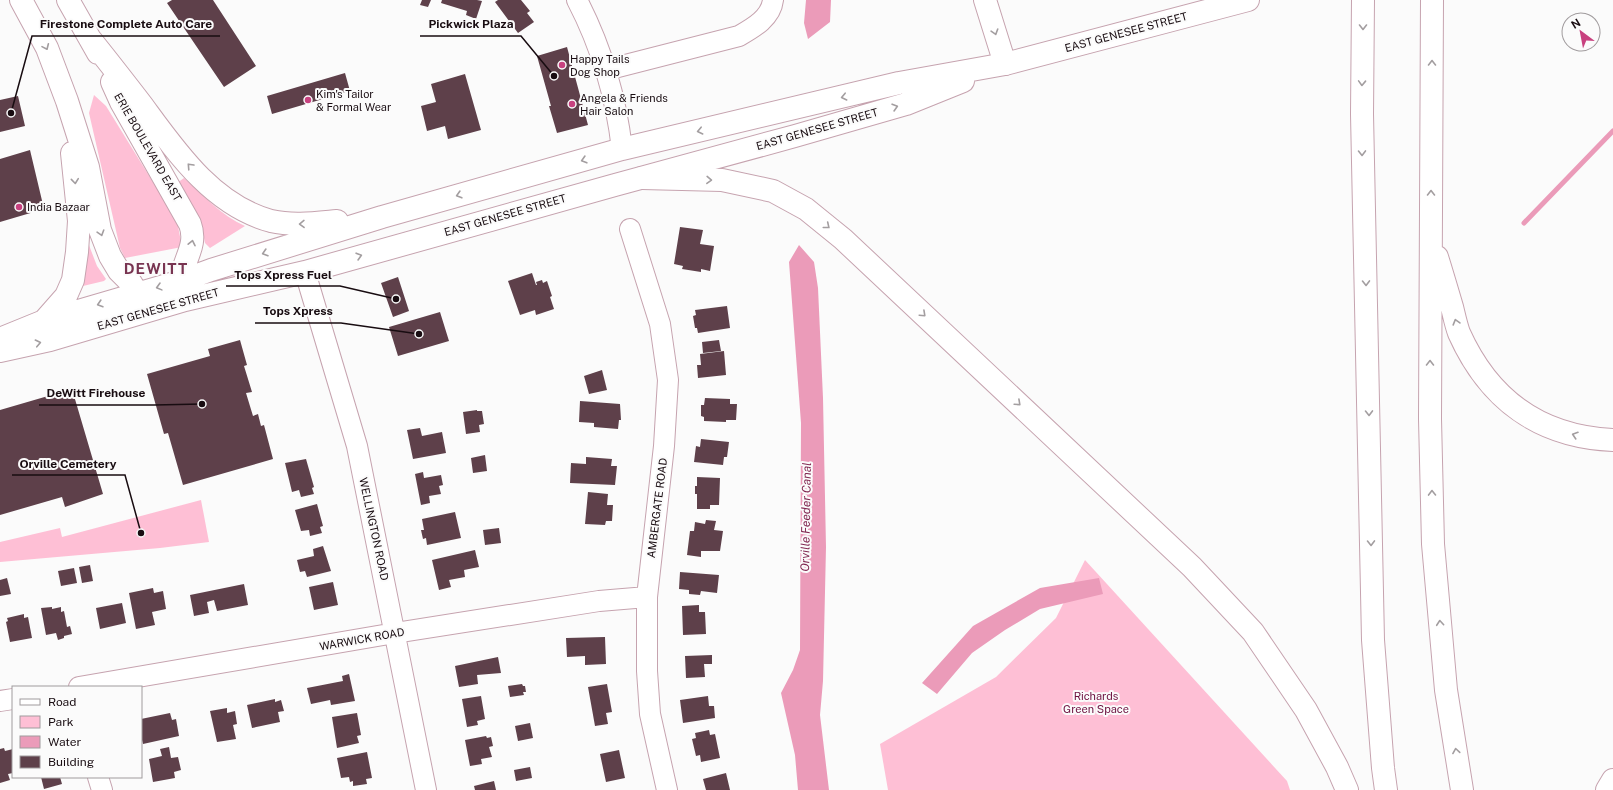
<svg xmlns="http://www.w3.org/2000/svg" width="1613" height="790" font-family="'Public Sans',sans-serif">
<style>
.green{fill:#febfd5}
.water{fill:#eb9bb9}
.lines{fill:none;stroke-linecap:round;stroke-linejoin:round}
.stream{stroke:#eb9bb9;stroke-width:5}
.building{fill:#5e404a}
.street-casing{stroke:#c6a3af;stroke-width:22}
.primary-casing{stroke:#c6a3af;stroke-width:24}
.highway-casing{stroke:#c6a3af;stroke-width:24}
.street{stroke:#fff;stroke-width:20}
.primary{stroke:#fff;stroke-width:22}
.highway{stroke:#fff;stroke-width:22}
.oneway{stroke:#a39ea0}
.poi-dot{fill:#c8417f;stroke:#fbfbfb;stroke-width:1.5}
.labels{text-anchor:middle;dominant-baseline:central;stroke-width:4;stroke-linejoin:round;paint-order:stroke}
.street-label{font-size:11px;fill:#180c11;stroke:#fbfbfb}
.poi-label{font-size:11px;fill:#180c11;stroke:#fbfbfb;text-anchor:start}
.park-label{font-size:11px;fill:#6c103f;stroke:#fbfbfb}
.water-label{font-size:12px;font-style:italic;fill:#80254f;stroke:#fbfbfb}
.district-label{font-size:15px;font-weight:bold;letter-spacing:1px;fill:#783451;stroke:#fbfbfb}
.leader{fill:none;stroke:#180c11;stroke-width:1.5}
.callout-dot{fill:#180c11;stroke:#fbfbfb;stroke-width:1.5}
.callout-label{font-size:12px;text-anchor:middle;font-weight:bold;fill:#180c11;stroke:#fbfbfb;stroke-width:4;stroke-linejoin:round;paint-order:stroke}
</style>
<rect width="100%" height="100%" fill="#fbfbfb"/>
<path class="green" d="M94,95L106,106L177,221L182,247L125,258L120,248L89,113Z
M184,178C203,195 222,216 245,226L210,248L205,243L202,228L177,183Z
M87,240L97,266L106,279L104,281L83,286L78,285Z
M201,500L209,542L160,548L0,562V542L60,528L62,537Z
M1085,560L1287,781L1290,790H888L880,744L996,677L1056,618Z"/>
<path class="water" d="M806,0H831L830,22L808,39L804,23Z
M799,245L814,262L818,288L823,398L826,547L823,681L820,715L829,790H798L795,755L781,693L793,670L800,650L801,423L789,262Z
M1099,578L1103,594L1040,609L1005,630L972,653L937,694L922,683L973,626L1040,588Z"/>
<g class="lines">
<path class="stream" d="M1524,223L1613,131"/>
</g>
<path class="building" d="M172,0H213L256,66L224,87L167,3Z
M422,0H431L428,7L420,5Z
M442,0H477L482,1L476,19L466,15L467,11L441,3Z
M498,0H521L530,11L527,13L534,22L518,33L495,2Z
M567,47L588,125L557,133L549,106H551L537,56Z
M345,73L350,91L272,114L267,96Z
M465,74L481,130L448,139L445,126L427,131L421,106L436,102L431,84Z
M18,96L25,126L0,132V100Z
M30,150L44,209L0,222V159Z
M680,227L703,230L700,244L714,246L710,271L701,269V272L682,269L683,266L674,264Z
M532,273L536,285H537L536,282L542,280L543,283L547,281L552,296L550,297L554,309L536,315L535,310L520,315L508,281Z
M398,277L409,311L393,317L381,283Z
M727,306L730,328L698,333L697,328H695L693,316L696,315L695,310Z
M440,312L449,341L398,356L389,327Z
M240,340L247,365L244,366L252,392L246,393L253,416L258,414L261,426L264,425L273,459L183,485L168,433L164,434L147,374L210,356L208,349Z
M719,340L721,351L703,353L702,342Z
M724,351L726,375L698,378L697,365H701L700,354Z
M602,370L607,390L589,394L584,376Z
M72,389L103,494L65,507L62,497L0,515V410Z
M705,398L730,399V404H737L736,420H726V422L704,421V417L701,416V405H704Z
M580,401L620,404L621,420H619L618,429L594,427V423L579,422Z
M477,410V411H482L484,424L479,425L480,432L466,434L463,412Z
M420,428L422,436L442,432L446,453L413,459L407,430Z
M701,439L729,442L727,457H724L723,465L694,462L696,446L700,447Z
M485,455L487,471L473,473L471,458Z
M586,457L612,459L611,466H617L615,485L570,483L571,463L586,464Z
M306,459L314,487L312,488L314,494L301,497L299,490L292,492L285,463Z
M423,472L424,478L441,475L443,485L439,486L441,494L429,496L430,503L421,505L415,474Z
M697,477L720,478L719,505H710V509H697V494H695V486H697Z
M588,492L608,494L607,505H613L612,521H606L605,525L585,524Z
M317,504L323,526L320,527L322,533L310,536L309,530L301,531L295,510Z
M455,512L461,538L427,545L426,538L423,539L421,530H424L422,519Z
M706,520L716,521L714,530L723,531L720,551H701V557L687,555L690,531H694L695,522L705,524Z
M499,528L501,543L485,545L483,530Z
M323,546L331,571L307,577L305,571L300,572L297,560L314,556L313,549Z
M475,550L479,567L464,570L465,577L449,580L451,587L439,590L432,560Z
M90,565L93,581L82,583L79,567Z
M74,568L77,583L61,586L58,571Z
M680,572L719,575L717,593L701,591L700,595L689,594V590L679,589Z
M7,578L11,594L0,596V580Z
M333,582L338,605L314,610L309,587Z
M244,584L248,605L217,611L214,600L207,602L209,613L194,616L190,595Z
M153,588L154,593L163,591L166,609L152,612L155,625L136,629L129,593Z
M122,603L126,623L100,629L96,608Z
M699,605V612H705L706,634L683,635L682,606Z
M52,607V609L61,607V612L64,611L67,627L70,626L72,634L64,636V638L58,640L56,633L46,635L41,608Z
M24,614V618L28,617L32,638L10,642L6,622L8,621L7,618Z
M605,637L606,664L585,665V656L567,657L566,638Z
M712,655V664H704L705,677L686,678L685,656Z
M498,657L501,673L477,675L478,684L459,687L455,666Z
M349,674L355,701L331,705L330,700L311,704L307,688L343,681L342,676Z
M522,684L523,686H525L526,692H523L524,695L510,697L508,686Z
M607,684L612,712L606,713L608,724L595,726L588,687Z
M481,696L485,719L477,721L478,725L467,727L462,699Z
M708,696L709,706H714L715,718L683,723L680,700Z
M275,699V702L281,700L284,711L278,712L280,722L252,728L247,705Z
M227,708V713L235,711L237,724L233,725L236,739L217,742L210,711Z
M170,713L172,720L176,719L179,736L143,744L141,736V719Z
M357,713L361,735L357,736L359,743L337,748L332,717Z
M530,723L533,738L518,741L515,726Z
M709,730L710,735L715,734L720,758L701,762L700,755L696,756L692,739L696,738L695,733Z
M486,736L487,738L491,737L493,746L489,747L492,757L481,759L482,764L470,766L465,740Z
M169,747L171,758L178,757L181,770L174,772L175,778L153,782L149,759L162,756L160,749Z
M4,748L5,751L13,749V773L8,774L10,780L0,783V749Z
M619,750L625,778L606,782L600,754Z
M367,752L372,778L366,779L367,784L353,786V781L350,782L349,777L341,778L337,758Z
M530,767L532,778L516,781L514,770Z
M726,773L730,790H706L703,779Z
M41,777H60L62,784L44,789Z
M494,781L496,790H475L474,786Z"/>
<g class="lines">
<defs>
<path id="street" d="M577,0C601,46 616,97 622,149
M606,70L739,36C753,28 771,18 773,0
M630,229L660,324L668,380L664,446L647,597V671L650,714L667,790
M305,272L357,446L426,790
M79,687L395,633L599,601L647,597
M0,701L13,699
M98,777L102,790"/>
<path id="primary" d="M21,0L47,48L67,101L88,167L100,230L110,256L119,271L131,283L137,293L140,305
M68,0L98,53
M91,40C108,61 125,83 142,105C175,150 212,205 271,221C293,226 315,223 337,221
M112,82L121,102L190,224C198,246 183,259 181,280C181,284 183,289 184,293
M44,321L66,296L73,280L77,252L79,221L72,153
M0,339L44,321L181,281L211,270L382,217L622,149L899,83L1005,64L1248,0
M0,351L50,340L185,300L305,272L615,185L795,136L906,104L963,81"/>
<path id="highway" d="M985,0L1005,64
M1363,0L1362,114L1373,640L1383,768L1386,790
M1432,0L1430,419L1433,544L1446,690L1462,790
M642,178L722,180L773,191L806,209L843,239L1192,567L1253,632L1306,710L1337,767L1347,790
M1437,257C1442,273 1447,290 1452,307C1454,315 1456,325 1459,333C1489,400 1540,437 1613,440
M1607,790L1613,780"/>
</defs>
<use href="#street" class="street-casing"/>
<use href="#primary" class="primary-casing"/>
<use href="#highway" class="highway-casing"/>
<use href="#street" class="street"/>
<use href="#primary" class="primary"/>
<use href="#highway" class="highway"/>
</g>
<defs><path id="oneway-chevron" d="M-2-3.5L2.5 0L-2 3.5" fill="none" stroke-width="1.6" stroke-linecap="round" stroke-linejoin="round"/></defs>
<g class="oneway">
<use href="#oneway-chevron" transform="translate(1363 27) rotate(90)"/>
<use href="#oneway-chevron" transform="translate(995 32) rotate(73)"/>
<use href="#oneway-chevron" transform="translate(46 47) rotate(66)"/>
<use href="#oneway-chevron" transform="translate(1432 63) rotate(-90)"/>
<use href="#oneway-chevron" transform="translate(1362 83) rotate(92)"/>
<use href="#oneway-chevron" transform="translate(844 97) rotate(167)"/>
<use href="#oneway-chevron" transform="translate(895 107) rotate(-16)"/>
<use href="#oneway-chevron" transform="translate(700 131) rotate(167)"/>
<use href="#oneway-chevron" transform="translate(1362 153) rotate(89)"/>
<use href="#oneway-chevron" transform="translate(584 160) rotate(164)"/>
<use href="#oneway-chevron" transform="translate(190 166) rotate(-133)"/>
<use href="#oneway-chevron" transform="translate(709 180) rotate(2)"/>
<use href="#oneway-chevron" transform="translate(75 181) rotate(84)"/>
<use href="#oneway-chevron" transform="translate(1431 193) rotate(-90)"/>
<use href="#oneway-chevron" transform="translate(459 195) rotate(164)"/>
<use href="#oneway-chevron" transform="translate(302 224) rotate(179)"/>
<use href="#oneway-chevron" transform="translate(827 226) rotate(39)"/>
<use href="#oneway-chevron" transform="translate(101 233) rotate(73)"/>
<use href="#oneway-chevron" transform="translate(192 243) rotate(-78)"/>
<use href="#oneway-chevron" transform="translate(265 253) rotate(163)"/>
<use href="#oneway-chevron" transform="translate(359 256) rotate(-16)"/>
<use href="#oneway-chevron" transform="translate(1366 283) rotate(89)"/>
<use href="#oneway-chevron" transform="translate(159 287) rotate(165)"/>
<use href="#oneway-chevron" transform="translate(100 304) rotate(163)"/>
<use href="#oneway-chevron" transform="translate(923 314) rotate(43)"/>
<use href="#oneway-chevron" transform="translate(1456 322) rotate(-106)"/>
<use href="#oneway-chevron" transform="translate(38 343) rotate(-12)"/>
<use href="#oneway-chevron" transform="translate(1430 363) rotate(-90)"/>
<use href="#oneway-chevron" transform="translate(1018 403) rotate(43)"/>
<use href="#oneway-chevron" transform="translate(1369 413) rotate(89)"/>
<use href="#oneway-chevron" transform="translate(1575 435) rotate(-162)"/>
<use href="#oneway-chevron" transform="translate(1432 493) rotate(-91)"/>
<use href="#oneway-chevron" transform="translate(1371 543) rotate(89)"/>
<use href="#oneway-chevron" transform="translate(1440 623) rotate(-95)"/>
<use href="#oneway-chevron" transform="translate(1456 751) rotate(-99)"/>
</g>
<g class="poi-dot">
<circle cx="562" cy="65" r="4"/>
<circle cx="308" cy="100" r="4"/>
<circle cx="572" cy="104" r="4"/>
<circle cx="19" cy="207" r="4"/>
</g>
<g class="labels">
<g class="street-label">
<text transform="translate(1126 32) rotate(-15)">EAST GENESEE STREET</text>
<text transform="translate(817 129) rotate(-16)">EAST GENESEE STREET</text>
<text transform="translate(148 147) rotate(60)">ERIE BOULEVARD EAST</text>
<text transform="translate(505 215) rotate(-16)">EAST GENESEE STREET</text>
<text transform="translate(158 309) rotate(-16)">EAST GENESEE STREET</text>
<text transform="translate(657 508) rotate(-83)">AMBERGATE ROAD</text>
<text transform="translate(374 529) rotate(78)">WELLINGTON ROAD</text>
<text transform="translate(362 639) rotate(-10)">WARWICK ROAD</text>
</g>
<g class="poi-label">
<text x="570" y="59">Happy Tails<tspan x="570" dy="13">Dog Shop</tspan></text>
<text x="316" y="94">Kim's Tailor<tspan x="316" dy="13">&amp; Formal Wear</tspan></text>
<text x="580" y="98">Angela &amp; Friends<tspan x="580" dy="13">Hair Salon</tspan></text>
<text x="27" y="207">India Bazaar</text>
</g>
<g class="park-label">
<text x="1096" y="696">Richards<tspan x="1096" dy="13">Green Space</tspan></text>
</g>
<g class="water-label">
<text transform="translate(806 517) rotate(-89)">Orville Feeder Canal</text>
</g>
<g class="district-label">
<text x="156" y="268">DEWITT</text>
</g>
</g>
<path class="leader" d="M554 76L521 36H420M11 113L32 36H220M396 299L340 286H226M419 334L341 323H255M202 404L154 405H39M141 533L125 475H12"/>
<g class="callout-dot">
<circle cx="554" cy="76" r="4"/>
<circle cx="11" cy="113" r="4"/>
<circle cx="396" cy="299" r="4"/>
<circle cx="419" cy="334" r="4"/>
<circle cx="202" cy="404" r="4"/>
<circle cx="141" cy="533" r="4"/>
</g>
<g class="callout-label">
<text x="471" y="28">Pickwick Plaza</text>
<text x="126" y="28">Firestone Complete Auto Care</text>
<text x="283" y="279">Tops Xpress Fuel</text>
<text x="298" y="315">Tops Xpress</text>
<text x="96" y="397">DeWitt Firehouse</text>
<text x="68" y="468">Orville Cemetery</text>
</g>
<rect x="12" y="686" width="130" height="92" fill="#fbfbfb" stroke="#a09b9d"/>
<rect x="20" y="699" width="20" height="6" fill="#ffffff" stroke="#a09b9d"/>
<text x="48" y="706" font-size="12" fill="#180c11">Road</text>
<rect x="20" y="716" width="20" height="12" fill="#febfd5" stroke="#a09b9d"/>
<text x="48" y="726" font-size="12" fill="#180c11">Park</text>
<rect x="20" y="736" width="20" height="12" fill="#eb9bb9" stroke="#a09b9d"/>
<text x="48" y="746" font-size="12" fill="#180c11">Water</text>
<rect x="20" y="756" width="20" height="12" fill="#5e404a" stroke="#a09b9d"/>
<text x="48" y="766" font-size="12" fill="#180c11">Building</text>
<g transform="translate(1581 32) rotate(328)"><circle r="19" fill="#fbfbfb" stroke="#a09b9d"/>
<path d="M0-3L7 15L0 10L-7 15Z" fill="#c8417f"/>
<text y="-6" font-size="11" font-weight="bold" text-anchor="middle" fill="#180c11">N</text>
</g>
</svg>
